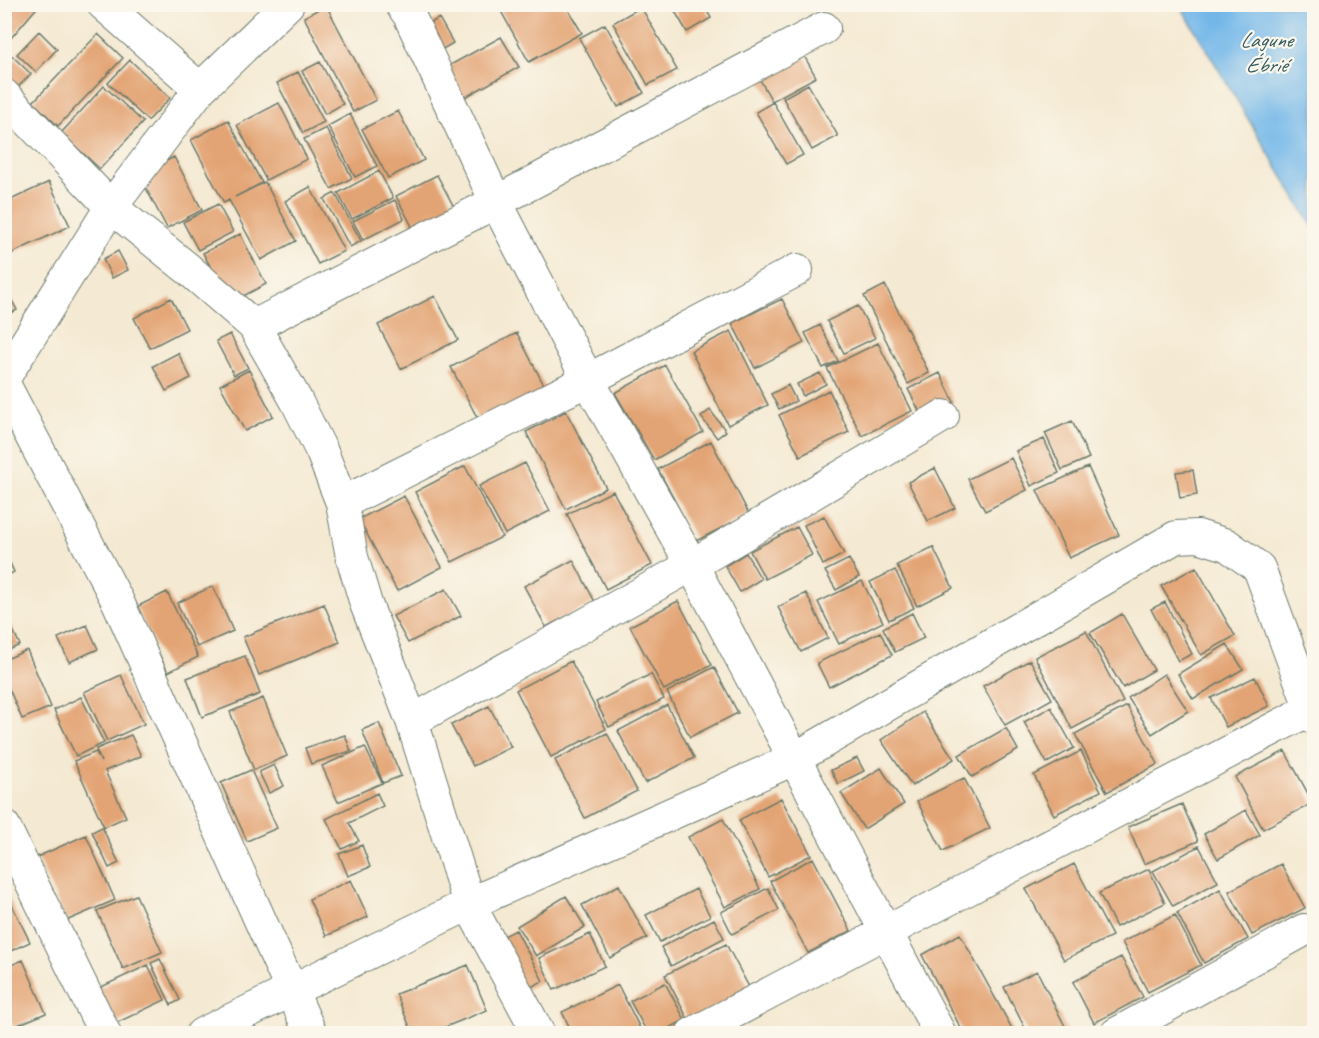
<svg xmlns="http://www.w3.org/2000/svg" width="1319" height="1038" font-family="Caveat,sans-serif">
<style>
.water{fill:#73b7e9;stroke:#497a8e;stroke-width:1.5}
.building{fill:#e3a474}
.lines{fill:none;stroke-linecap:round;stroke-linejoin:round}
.minor-casing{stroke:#6a796b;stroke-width:34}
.minor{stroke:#fff;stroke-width:32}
.labels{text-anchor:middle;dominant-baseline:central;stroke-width:4.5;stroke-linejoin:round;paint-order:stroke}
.water-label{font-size:22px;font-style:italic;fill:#345c61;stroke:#fbf7ec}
</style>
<rect width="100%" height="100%" fill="#fbf7ec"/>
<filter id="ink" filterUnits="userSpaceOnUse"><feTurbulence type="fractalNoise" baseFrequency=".0167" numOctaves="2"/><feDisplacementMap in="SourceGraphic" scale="12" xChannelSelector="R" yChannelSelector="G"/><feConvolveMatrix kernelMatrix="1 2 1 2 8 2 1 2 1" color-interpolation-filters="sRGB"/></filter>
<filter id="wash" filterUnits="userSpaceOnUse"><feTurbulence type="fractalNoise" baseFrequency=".008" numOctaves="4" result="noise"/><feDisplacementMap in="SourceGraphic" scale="24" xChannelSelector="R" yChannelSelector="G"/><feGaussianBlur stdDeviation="1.35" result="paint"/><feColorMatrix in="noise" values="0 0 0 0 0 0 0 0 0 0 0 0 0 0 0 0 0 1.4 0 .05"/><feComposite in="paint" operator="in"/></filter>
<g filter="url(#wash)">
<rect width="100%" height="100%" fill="#f4e9d2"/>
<path class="water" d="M1180,5H1314V229Z"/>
<g id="blocks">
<path class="building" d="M5,4H40L5,45Z
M497,4H565L582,33L529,62Z
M679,4H703L711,18L687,32L673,8Z
M326,5L376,100L353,112L304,17Z
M641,7L677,70L648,85L613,23Z
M439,18L453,43L436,53L422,28Z
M605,24L644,93L618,107L579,38Z
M39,31L57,49L36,72L17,54Z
M98,34L123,58L58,126L33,102Z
M501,37L519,67L462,99L445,68Z
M6,50L31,74L17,88L4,76V52Z
M803,54L816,77L772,101L759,78Z
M130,60L170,98L148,121L108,83Z
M320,62L343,104L325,114L302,71Z
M298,72L324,122L303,133L277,83Z
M808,84L838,136L812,150L783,98Z
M104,86L143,122L100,169L61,133Z
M773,102L803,155L786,164L756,112Z
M279,103L307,159L266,180L237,125Z
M398,111L424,160L388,178L362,129Z
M350,114L377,166L355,177L328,126Z
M228,120L262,183L235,197L265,182L296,241L261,260L229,200L224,203L191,140Z
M326,128L352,178L331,189L304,139Z
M174,157L202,210L167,228L139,175Z
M379,171L393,198L352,219L338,193Z
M437,175L455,209L414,230L396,196Z
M49,182L70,226L4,257V203Z
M310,187L344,251L318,264L285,201Z
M335,193L361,241L350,247L324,199Z
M395,200L404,219L363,240L353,221Z
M218,204L233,232L198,250L183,222Z
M240,234L266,284L230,303L203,253Z
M118,251L128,270L112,278L103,259Z
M885,285L929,373L908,384L864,296Z
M4,286L17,310L4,317Z
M435,296L458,340L401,369L378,325Z
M171,298L187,329L150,348L134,318Z
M782,299L804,343L755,368L732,323Z
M858,306L875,338L844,353L827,321Z
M820,325L838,361L823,368L805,333Z
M731,331L768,405L728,425L691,351Z
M517,333L547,391L481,425L451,367Z
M230,334L248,368L234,375L216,341Z
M878,343L912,411L862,436L827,368Z
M178,353L191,378L166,391L153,366Z
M665,365L703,432L654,460L615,393Z
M249,370L273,416L245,431L220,385Z
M820,373L826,384L803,396L797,384Z
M940,373L954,402L923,418L908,389Z
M788,385L796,401L779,409L771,394Z
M829,390L849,432L800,456L779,415Z
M710,410L726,431L717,438L701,417Z
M566,411L606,488L566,509L526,432Z
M1072,421L1089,458L1062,470L1045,433Z
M1044,439L1059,473L1031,486L1016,451Z
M711,441L749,514L696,541L658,469Z
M1011,458L1027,490L985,511L968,479Z
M525,463L550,511L505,534L479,486Z
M465,466L502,537L452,562L415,492Z
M1088,467L1119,535L1069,558L1037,490Z
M935,468L955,508L928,521L908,482Z
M1193,470L1197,495L1180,498L1176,472Z
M613,491L652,565L606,589L567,514Z
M404,496L442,567L397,591L359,519Z
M824,516L844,554L823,565L804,525Z
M797,527L812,555L765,579L750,551Z
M933,547L953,588L917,606L897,565Z
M5,552L14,572L5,577Z
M746,553L761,579L740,592L725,566Z
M849,559L859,577L836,590L825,571Z
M573,560L595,602L546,627L524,586Z
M1196,567L1235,636L1201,655L1161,586Z
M895,570L914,608L889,620L870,582Z
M862,581L883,622L839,644L818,602Z
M213,586L233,631L197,647L177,603Z
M446,589L461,616L408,643L393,616Z
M167,592L198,657L168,672L136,607Z
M806,593L828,638L801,652L778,607Z
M678,601L712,665L664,690L630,626Z
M1165,602L1192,654L1178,661L1151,609Z
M324,604L340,642L259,675L243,637Z
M4,611L20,645L4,652Z
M912,613L924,638L895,652L883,628Z
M1122,614L1154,670L1123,688L1090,633Z
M87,625L98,649L69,662L58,638Z
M1086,631L1123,702L1072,729L1035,657Z
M880,632L892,655L829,687L817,663Z
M1227,644L1243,669L1193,699L1178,674Z
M27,650L51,707L22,719L4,677V660Z
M245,656L260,694L202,717L187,678Z
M1030,660L1052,699L1005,725L983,686Z
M571,661L606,729L551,757L516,690Z
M714,667L738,713L690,737L667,692Z
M651,674L664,699L609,727L596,702Z
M1164,674L1188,711L1152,734L1128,698Z
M121,675L144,724L107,741L84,692Z
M1255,677L1269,706L1226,727L1211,698Z
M81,697L104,743L76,756L54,710Z
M263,698L287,756L254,770L230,712Z
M667,705L694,758L645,783L618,731Z
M489,706L511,747L473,766L451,725Z
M1127,706L1158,764L1107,792L1075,734Z
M1051,707L1074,748L1047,763L1024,722Z
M923,712L954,759L912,786L881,740Z
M379,723L401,776L383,783L362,730Z
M1006,728L1018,750L972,777L959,755Z
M607,733L637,791L585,818L555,760Z
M131,735L141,756L105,771L126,817L104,827L74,761L96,752L101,762L96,749Z
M345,735L351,751L311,764L305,748Z
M365,747L382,783L338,802L322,766Z
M1081,751L1101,791L1054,815L1034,775Z
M1285,751L1313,803L1263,829L1235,777Z
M857,758L864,771L838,784L831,770Z
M274,765L284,786L269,793L259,772Z
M881,768L904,804L864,829L841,793Z
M251,770L277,828L247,841L221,783Z
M964,778L990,828L943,851L917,801Z
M377,793L383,806L349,823L359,841L342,849L326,819Z
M781,798L811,855L768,877L739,820Z
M1182,804L1198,841L1144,864L1128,827Z
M1246,810L1260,835L1218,859L1204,834Z
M723,819L760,889L725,907L688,837Z
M102,827L119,863L109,868L92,832Z
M86,835L115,900L66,921L37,857Z
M362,845L370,867L348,876L339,854Z
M1199,846L1218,882L1173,906L1153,871Z
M813,858L851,931L808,953L770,881Z
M1074,864L1112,936L1064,960L1026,889Z
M1281,864L1305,908L1252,935L1229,891Z
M1149,869L1165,903L1116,927L1099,893Z
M351,880L368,917L326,936L309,899Z
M619,885L647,938L610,958L582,905Z
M768,888L779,910L732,934L721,912Z
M696,889L710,916L660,942L646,915Z
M1220,889L1248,939L1204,963L1177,913Z
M136,895L162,952L123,969L97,911Z
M566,896L585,927L536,956L517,926Z
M8,897L30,942L4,954V899Z
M1175,915L1201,965L1148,992L1122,942Z
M714,919L724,938L671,966L661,947Z
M516,930L543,981L521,992L494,941Z
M590,934L605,966L554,990L539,958Z
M960,934L1015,1034H964L922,955Z
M726,944L750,989L689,1021L665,975Z
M1121,957L1143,997L1094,1023L1073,982Z
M160,959L180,1000L171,1005L151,963Z
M23,960L46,1013L13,1027L4,1007V968Z
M148,965L165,1000L114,1024L97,989Z
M468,965L487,1010L428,1034H413L396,994Z
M1037,971L1069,1034H1028L1004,987Z
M665,983L685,1020L658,1034H648L630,1001Z
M618,985L643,1034H573L562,1012Z
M290,1027L293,1034H272V1033Z"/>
</g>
</g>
<g filter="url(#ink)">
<use href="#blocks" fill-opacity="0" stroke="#6a796b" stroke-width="1.5"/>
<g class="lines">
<defs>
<path id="minor" d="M103,4L200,89
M401,4L409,15L496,202L588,380L692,565L940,1034
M4,95L111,207L187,268L254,326L296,400L322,452L342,503L352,557L366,604L412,721L469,904L539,1034
M254,326L496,202L824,28
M4,378L111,207L200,89L288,4
M4,384L118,602L311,1034
M342,503L588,380L797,270
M412,721L692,565L943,416
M4,826L105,1034
M202,1034L469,904L794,759L1176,537L1198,536L1227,545L1259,568L1314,718
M692,1034L1311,709
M1116,1034L1304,930"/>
</defs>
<use href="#minor" class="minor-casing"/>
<use href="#minor" class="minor"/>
</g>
</g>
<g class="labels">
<g class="water-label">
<text x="1266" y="40">Lagune<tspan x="1266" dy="25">Ébrié</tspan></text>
</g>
</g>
<rect width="1319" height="1038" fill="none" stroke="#fbf7ec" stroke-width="24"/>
</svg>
